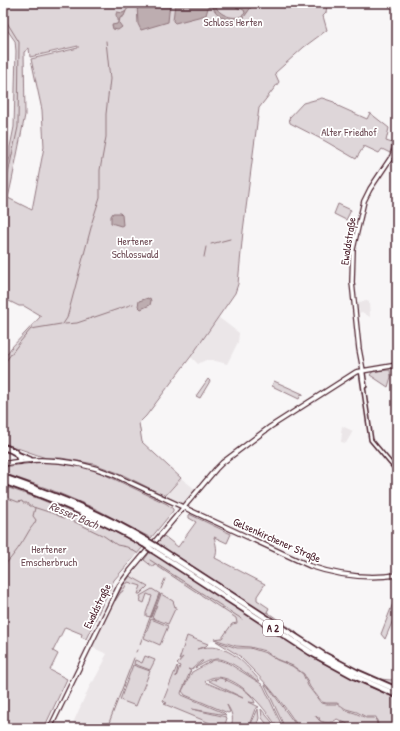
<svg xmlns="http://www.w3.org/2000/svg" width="400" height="731" font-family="'Patrick Hand',sans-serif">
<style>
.built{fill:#ebe6e8}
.green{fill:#ded6d9;stroke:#947a82;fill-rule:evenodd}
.water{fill:#bdadb0;stroke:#8f747b}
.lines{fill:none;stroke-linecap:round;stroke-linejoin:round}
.stream{stroke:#8f747b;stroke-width:1}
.minor-casing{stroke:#4a1f2b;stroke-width:5.5}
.major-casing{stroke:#4a1f2b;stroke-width:6}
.highway-casing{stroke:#4a1f2b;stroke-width:8}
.minor{stroke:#fff;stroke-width:2.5}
.major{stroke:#fff;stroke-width:3.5}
.highway{stroke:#fff;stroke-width:4.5}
.highway-bridge-casing{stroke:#4a1f2b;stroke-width:8;stroke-linecap:butt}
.highway-bridge{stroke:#fff;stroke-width:4.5}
.labels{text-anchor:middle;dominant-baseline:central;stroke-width:3.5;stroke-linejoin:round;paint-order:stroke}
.shield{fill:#fff;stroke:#80626b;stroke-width:1}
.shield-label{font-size:10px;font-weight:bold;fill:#4a1f2b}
.park-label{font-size:11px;fill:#6f4d56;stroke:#fff}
.street-label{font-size:11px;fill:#4a1f2b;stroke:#fff}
.water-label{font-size:12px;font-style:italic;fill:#72515a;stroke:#fff}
</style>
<rect width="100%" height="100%" fill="#f8f6f7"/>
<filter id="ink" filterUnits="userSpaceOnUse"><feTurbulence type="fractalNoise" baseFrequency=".025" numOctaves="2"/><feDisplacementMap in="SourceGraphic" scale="8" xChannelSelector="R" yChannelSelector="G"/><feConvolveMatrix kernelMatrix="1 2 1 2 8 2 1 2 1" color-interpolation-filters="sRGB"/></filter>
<g filter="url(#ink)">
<path class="built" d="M367,301L369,302L370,317L362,312L359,313L357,302Z
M218,317L239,333L238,342L227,364L212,360H206L198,364L190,356Z
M342,426L353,431L346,443L341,442L342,433H341Z
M181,478L195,489L183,505L166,496Z
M144,560L153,567V564L173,576L232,615L236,618L237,621L236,624L232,625L222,638L214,639L208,644L187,637L162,702L211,723L209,728H75L76,725L73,723L92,681L93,682L105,660L104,659L107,654L91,647L122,587Z"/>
<path class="green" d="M3,3H327L326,13L323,16L327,30L304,47L275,73L279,82L259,108L243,231L238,284L235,293L192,355L146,416L139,423L142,442L181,478L165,496L121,474L94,464L61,458H46L3,443V360L11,348L41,316L24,306H19L3,298V176L10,157V147L14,127L16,51L15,41L3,24ZM78,46V48L31,59L42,110L44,147L32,210L8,198L12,180L25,115L24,52L29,48L30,57Z
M322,98L334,102L338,106L367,119L370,113L389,128L386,141L392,143L390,153L382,149L379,153L364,146L356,159L325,141L290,123L289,118L303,103Z
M338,204L351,210L346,220L334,214Z
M390,370L391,377L388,387L370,375L373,371Z
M208,379L210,381L200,398L196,396Z
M274,381L303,394V395L301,394L299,399L272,386Z
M48,461L78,465L97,471L167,504L173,509V511L151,538L94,508L49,489L3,473V467Z
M3,486C53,503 96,521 143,547L114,580L86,639L81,637L82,634L65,627L53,651L58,654L50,670L67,679L44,728H3Z
M189,514L231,534L227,543L214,537C216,544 218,551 215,558L265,584L257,596V600L269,608L267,612L296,632L301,637L157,543L164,536L178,547L196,522L189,518Z
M150,552L314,658L363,684L397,698V728H379L376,717H366L357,712L346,709L337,703H326L322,702L310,687L304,674L293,666L276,659L265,651L250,647L236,646L214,639L222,638L232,624L237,623L236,618L154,564L153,567L144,560Z
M130,576L148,586L140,594H138L141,586L128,582L122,592H121L115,601V600L122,587Z
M152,589L160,594L151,617L146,616V613L152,596L147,594L144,603L140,601L141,598L140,596Z
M397,593V611L385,639L381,634Z
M161,594L173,601L175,607L176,606V609H175L168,624L152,618Z
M151,619L168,626L160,645L144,638Z
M187,636L208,644L206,646L197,649C226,641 242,660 260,681H258C248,675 227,657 216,659C209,660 201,665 195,668L203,661H201L191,670L188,669L191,671L190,672L181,693L182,695L224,713L226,715L192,709L226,717L227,718L224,728H210L211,725L210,723L164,704L167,703L163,701L177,666L178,667L176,677L180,666L177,664L178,663L183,657L179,660Z
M216,641L237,648H250L266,653L277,660L292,666L303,674L308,686L321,703L327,704H337L345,710L355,713L366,718H374L376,720L378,728H356L337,719C333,723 326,723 320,721L319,719L320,718H318L315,715C322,727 329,721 341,723C345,724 349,726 353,728H299C282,701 263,679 240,657H241Z
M145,656L155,660L150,670L134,664L135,660L142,663Z
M214,660H219L228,663L263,685L283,728H278C265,709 242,679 218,677C214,677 208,678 205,682L243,698L209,681L212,679L216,680L214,679L220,678L226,680L224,681L225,682L226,680C235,684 253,693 255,703L249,702L259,707L255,709L248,728H225L226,725L231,726C234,719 232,712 227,705L230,712L228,713L185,695L182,691L192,672Z
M133,665L150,671L136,706L120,700Z
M396,677L397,679V687L380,679L391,680Z
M265,685H267L298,728H285Z
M258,709L259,718L256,728H249Z
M261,709L277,728H270L262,718Z"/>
<path class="water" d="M137,3H170L168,22L141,30L138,24Z
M175,3H207L208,8L206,15L175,23L173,21Z
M212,3H219L217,4L216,7C220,16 238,22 245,13L244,10L225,3H254L242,20C229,22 214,17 212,3Z
M126,11L124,16L120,18L119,23L122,27L118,30L113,29L112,25L117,24C120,19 116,18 116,14L117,12L123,13Z
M113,213H120L122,215L123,225L121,226L111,223V216Z
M148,298V299L150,298L151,301L150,305L141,309L138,306L139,301Z"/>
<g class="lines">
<path class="stream" d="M126,11L131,3
M3,16L19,42L18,127L6,183L3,190
M92,222L100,197V170L106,137V114L110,79L106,41
M211,244L230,239
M204,257L206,247
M63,324L67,318L92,224
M65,324L77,323L133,304
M3,365L20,342L31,329L61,324
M3,496L18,502L22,501L23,503H27L29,506H32L33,507L55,514L59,516L75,522L104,536L117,545L127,547L137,553
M150,560L242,619
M4,566C14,555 22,544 29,531C31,527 35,524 36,520L33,516L35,508
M161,589L165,579
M140,644L159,594
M136,652L137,650
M107,728L134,658"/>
<defs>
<path id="minor" d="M361,371L371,440L397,471
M363,371L365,386"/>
<path id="major" d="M396,144L397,133
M363,370L359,349L352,282L353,249L364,201L370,189L392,156L397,143
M3,464C41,456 78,460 114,475L310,566C339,576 367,579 397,575
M50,728L119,586L130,571L216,469L222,463L270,427L356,372L397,365"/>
<path id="highway" d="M3,447C11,450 18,451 20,461
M18,455L30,460
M3,477C54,495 101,513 147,541
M3,481C53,499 98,517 144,544
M157,547L322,654L356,672L397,690
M154,551L310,652L354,676L397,695"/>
</defs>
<use href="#minor" class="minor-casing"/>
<use href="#major" class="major-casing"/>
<use href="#highway" class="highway-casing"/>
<use href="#minor" class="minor"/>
<use href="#major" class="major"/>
<use href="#highway" class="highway"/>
<defs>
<path id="highway-bridge" d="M147,541L157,547
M144,544L154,551"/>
</defs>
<use href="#highway-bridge" class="highway-bridge-casing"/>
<use href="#highway-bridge" class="highway-bridge"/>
</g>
</g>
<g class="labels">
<rect class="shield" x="263" y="620" width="20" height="16" rx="3"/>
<g class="shield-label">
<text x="273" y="628">A 2</text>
</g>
<g class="park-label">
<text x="233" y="22">Schloss Herten</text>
<text x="349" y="132">Alter Friedhof</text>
<text x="135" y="241">Hertener<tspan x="135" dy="13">Schlosswald</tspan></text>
<text x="49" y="549">Hertener<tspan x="49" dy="13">Emscherbruch</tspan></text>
</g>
<g class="street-label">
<text transform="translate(348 241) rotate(-81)">Ewaldstraße</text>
<text transform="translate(277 540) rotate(24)">Gelsenkirchener Straße</text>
<text transform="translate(97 606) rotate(-64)">Ewaldstraße</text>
</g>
<g class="water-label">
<text transform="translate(74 515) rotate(23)">Resser Bach</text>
</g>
</g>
<rect width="400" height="731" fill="none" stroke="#fff" stroke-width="16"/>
<rect x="8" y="8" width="384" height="715" fill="none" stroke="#4a1f2b" stroke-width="1.5" filter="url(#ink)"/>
</svg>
